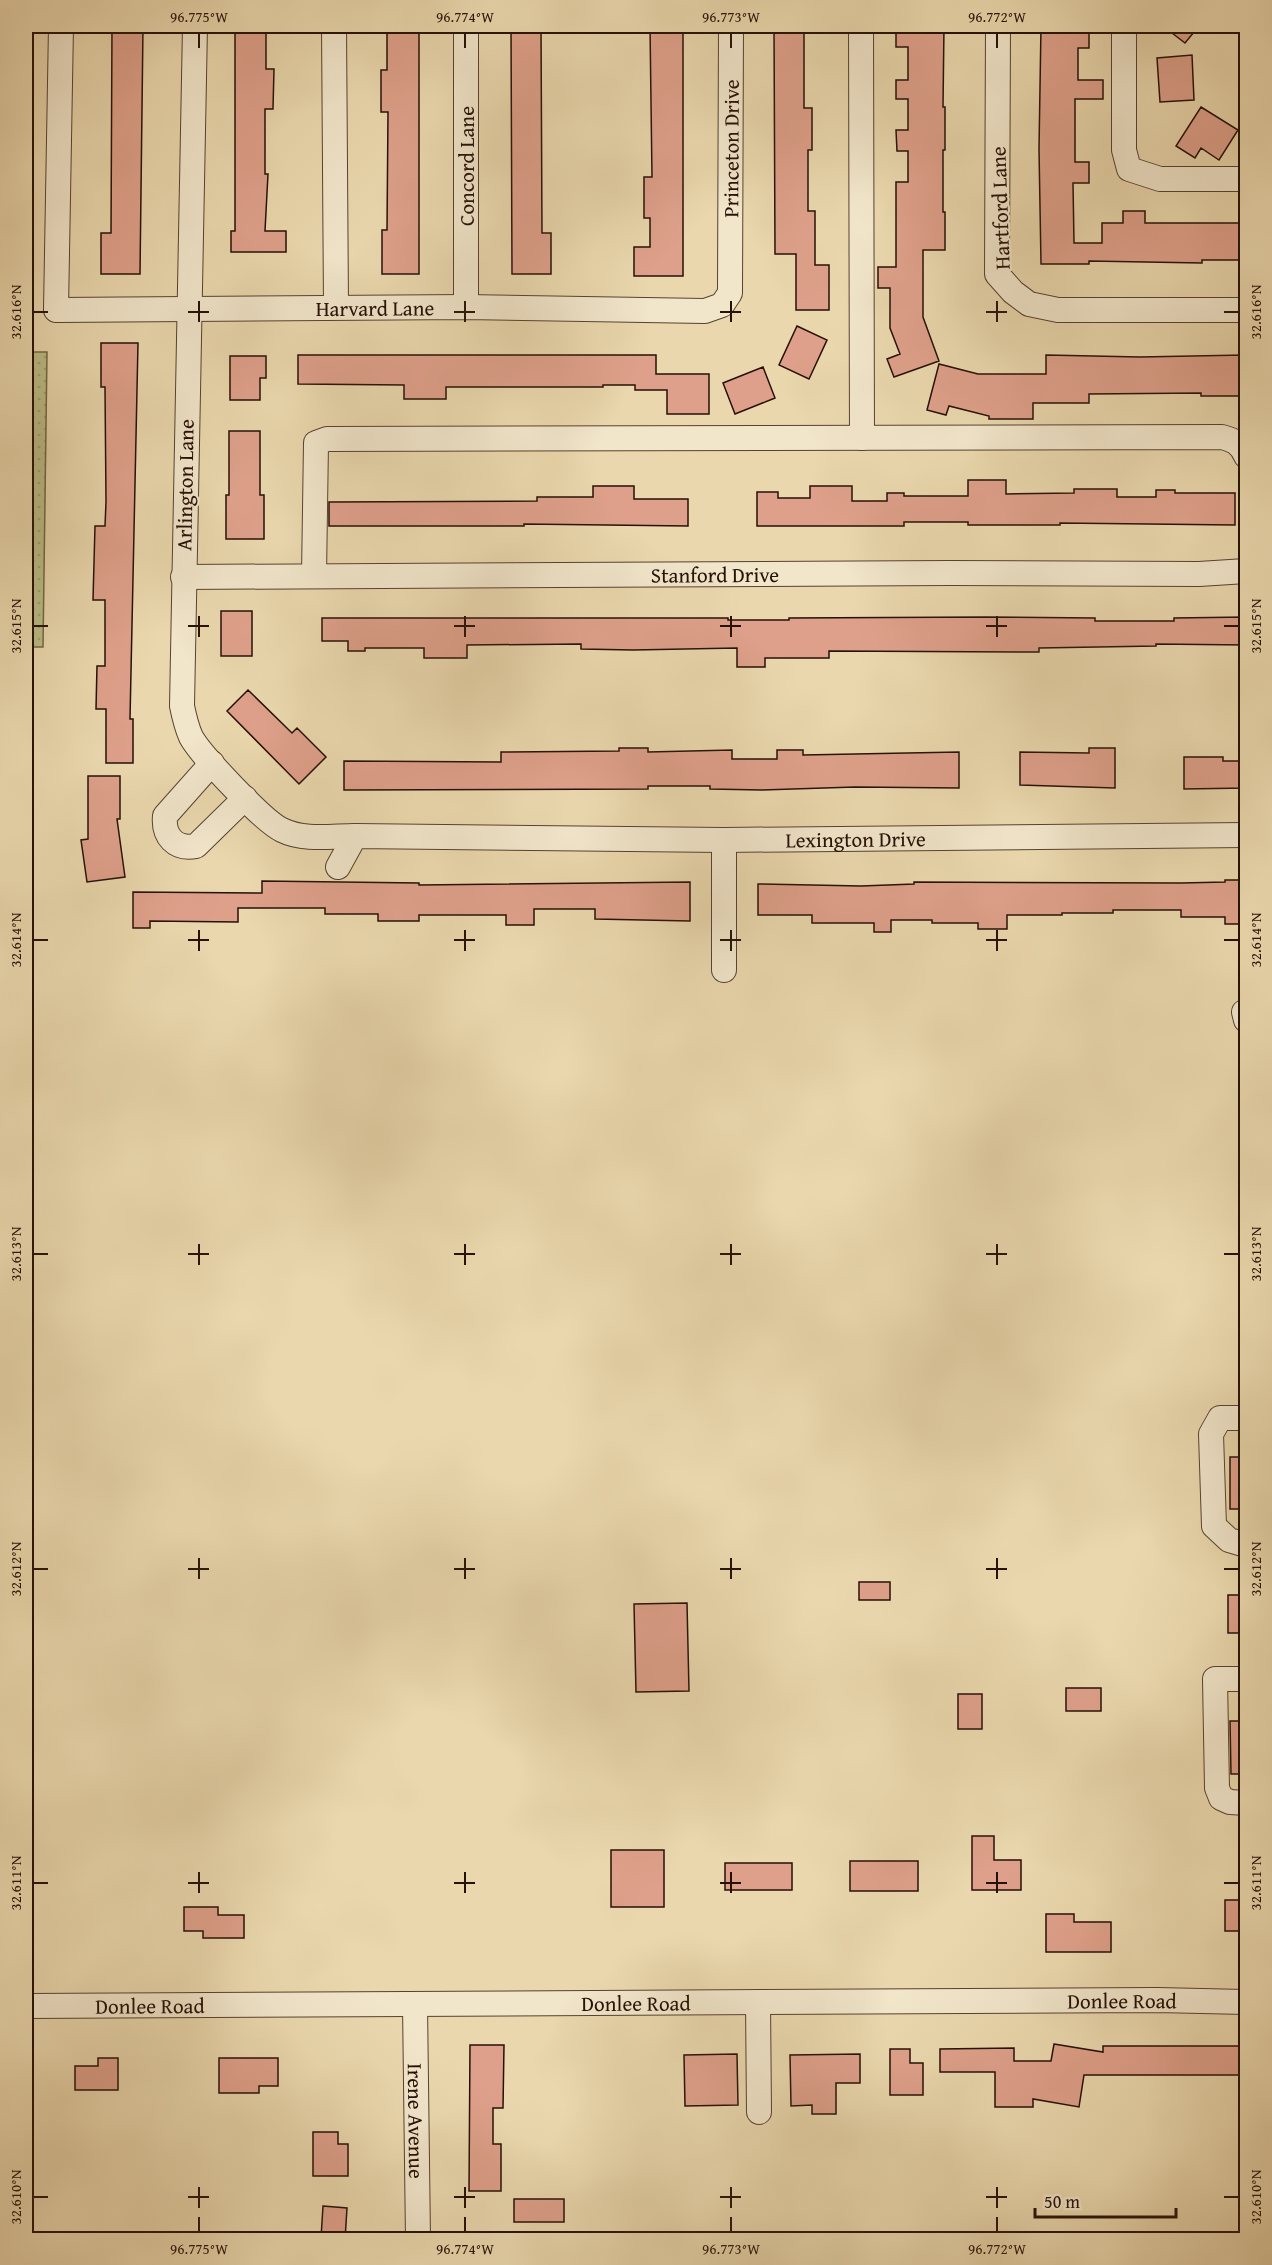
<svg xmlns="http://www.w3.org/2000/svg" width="1272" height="2265" font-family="'Gentium Book Plus',serif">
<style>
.park{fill:url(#park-dots);stroke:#706746;stroke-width:1.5}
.building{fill:#dea08a;stroke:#261107;stroke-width:1.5}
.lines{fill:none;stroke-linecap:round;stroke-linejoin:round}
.minor-casing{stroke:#574230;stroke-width:26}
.minor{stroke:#f1e5ca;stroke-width:24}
.ticks{fill:none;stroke:#261107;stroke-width:2}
.labels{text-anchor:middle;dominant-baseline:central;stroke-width:4.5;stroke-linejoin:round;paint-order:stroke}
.street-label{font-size:21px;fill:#261107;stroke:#f1e5ca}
.neatline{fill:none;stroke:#261107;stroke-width:2}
.ticks-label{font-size:15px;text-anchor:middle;fill:#261107}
</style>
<defs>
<pattern id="park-dots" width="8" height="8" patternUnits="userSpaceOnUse" patternTransform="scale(1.5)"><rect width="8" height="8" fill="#bbbd86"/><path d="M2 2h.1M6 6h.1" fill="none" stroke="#a1a172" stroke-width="1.8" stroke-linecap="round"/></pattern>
</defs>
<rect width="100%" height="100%" fill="#ead7ad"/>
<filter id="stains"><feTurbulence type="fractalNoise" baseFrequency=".00333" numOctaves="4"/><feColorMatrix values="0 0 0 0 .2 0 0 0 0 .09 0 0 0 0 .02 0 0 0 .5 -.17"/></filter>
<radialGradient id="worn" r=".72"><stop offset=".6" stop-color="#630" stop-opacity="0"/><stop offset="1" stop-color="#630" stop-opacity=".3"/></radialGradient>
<path class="park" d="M26,352H47L43,647H26Z"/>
<path class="building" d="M112,26H143L140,274H101V233H111Z
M235,26H266V69H274L273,109H265V174H268L265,231H286V252H231V231H235Z
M387,26H419V274H382V230H387L388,112H381V70H387Z
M511,26H541L542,233H551V274H512Z
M650,26H683V276H634V247H650V218H644V177H652Z
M774,26H804V108H812V150H808V211H815V265H829V310H796V254H775Z
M907,26H944L943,107H945V150H943V212H945V250H923V317L939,361L894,377L887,359L900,354L890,328V288H878V267H896V182H908V151H897L896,130H908V99H896V80H908V47H896V27H907Z
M1041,26H1089V48H1078V80H1103V99H1075V162H1089V183H1073L1074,243H1102V223H1123V211H1145V223H1246V260H1202V263L1089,261V264H1041L1039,149Z
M1163,26H1199L1185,43Z
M1192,55L1194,100L1160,102L1157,58Z
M1201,107L1238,130L1219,160L1201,148L1195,158L1176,146Z
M797,326L827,340L809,379L779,365Z
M101,343H138L130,719H133V763H106V709H96L97,666H105V600H93L95,526H105L106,502L105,387H101Z
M298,355H656V374H709V414H667V390H635V385H603V387H446V399H404V385L298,384Z
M1046,355L1140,357L1244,355V396H1201V393L1089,394V403H1033V419H989V416L949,406L946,415L927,410L939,364L978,374H1046Z
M230,356H266V378H260V400H230Z
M763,367L775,398L735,414L723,383Z
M229,431H260V495H264V539H226V495H229Z
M968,480H1006V494L1074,493V489H1117V497H1156V490H1175V493H1235V525L1060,523V525H968V522H904V526H757V492H778V498H810V486H852V501H887V493H904V496H968Z
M593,486H634V499H688V526L524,524V526H329V502L537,501V497H593Z
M221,611H252V656H221Z
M986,617L1095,618V621H1174V618L1246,617V645L1156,644V646L1039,648V652L829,651V658H765V667H737V648L633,650L581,649V644L467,645V658H424V648H365V651H348V641H322V618H728V620H789V618Z
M248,690L292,733L297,728L326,757L299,784L227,711Z
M619,748H648V752L732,750V759H777V750H803V755L959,752V788L855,787L762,790L710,789V786H648V789L344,790V761L501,762V752L619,751Z
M1089,748H1115V788L1020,785V752L1089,753Z
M1184,757H1223V761H1246V788L1184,789Z
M88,776H120V819H117L125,877L87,882L81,840L88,839Z
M1225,880H1245L1246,924H1225V917H1181V910H1113V913H1062V915H1007V929H978V923H932V920H891V932H874V923H812V915H758V884L861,886L914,884V882L1181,883L1225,882Z
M262,881L419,883V885L690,882V921L595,919V909H534V925H506V915H419V921H378V914H325V908H238V922L150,921V928H133V892L262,893Z
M1230,1457H1246V1509H1230Z
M859,1582H890V1600H859Z
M1228,1595H1246V1633H1228Z
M687,1603L689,1691L636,1692L634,1604Z
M1066,1688H1101V1711H1066Z
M958,1694H982V1729H958Z
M1230,1721H1246V1774H1231Z
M972,1836H994V1860H1021V1890H972Z
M611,1850H664V1907H611Z
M850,1861H918V1891H850Z
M725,1863H792V1890H725Z
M1225,1900H1246V1931H1225Z
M184,1907H218V1915H244V1938H203V1931H184Z
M1046,1914H1074V1922H1111V1952H1046Z
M1054,2044L1103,2052V2046H1246V2075H1084L1079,2107L1033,2099V2107H995V2072H940V2049L1014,2048V2061H1051Z
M470,2045H504L503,2108H493V2144H501V2191H469Z
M890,2049H910V2063H923V2095H890Z
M737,2054L738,2105L685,2106L684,2055Z
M860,2054V2083H836V2114H812V2105L791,2106L790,2055Z
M98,2058H118V2090H75V2066H98Z
M219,2058H278V2086H259V2093H219Z
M313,2132H338V2144H348V2176H313Z
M514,2199H564V2222H514Z
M323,2206L347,2208L345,2240L321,2238Z"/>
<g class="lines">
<defs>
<g id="minor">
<path id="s1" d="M61,26L56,310L466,307L705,311L722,305L730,293L731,26"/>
<path d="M195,26L182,706C184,716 187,728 191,737C201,755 264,822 282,830C304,841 332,836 355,836"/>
<path d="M334,26L336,307"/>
<path d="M466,26V307"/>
<path d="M861,26L862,438"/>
<path d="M998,26L997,274L1013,292L1029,304L1058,310H1246"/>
<path d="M1124,26V150L1129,169L1160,179H1246"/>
<path d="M314,576L316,443L327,439L1222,437C1234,440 1241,444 1246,456"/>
<path id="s2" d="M183,577L950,573L1199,574L1246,571"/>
<path d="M212,763L165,816C163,836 175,850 196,846L245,798"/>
<path d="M724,840V970"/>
<path id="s3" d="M338,867L355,836L724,840L1246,835"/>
<path d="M1244,1012L1246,1020"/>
<path d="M1246,1418H1220L1211,1434L1214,1526L1229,1540L1246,1545"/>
<path d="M1246,1679H1215L1217,1788L1221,1798L1230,1802L1246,1803"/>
<path d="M758,2002L759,2112"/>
<path id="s4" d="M415,2004L418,2240"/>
<path id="s5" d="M26,2006L1157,2000L1246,2002"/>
</g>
</defs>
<use href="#minor" class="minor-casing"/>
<use href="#minor" class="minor"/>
</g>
<path class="ticks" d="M199,33V48M465,33V48M731,33V48M997,33V48M199,301V322M465,301V322M731,301V322M997,301V322M33,312H48M188,312H209M454,312H475M720,312H741M986,312H1007M1224,312H1239M199,616V637M465,616V637M731,616V637M997,616V637M33,626H48M188,626H209M454,626H475M720,626H741M986,626H1007M1224,626H1239M199,930V951M465,930V951M731,930V951M997,930V951M33,940H48M188,940H209M454,940H475M720,940H741M986,940H1007M1224,940H1239M199,1244V1265M465,1244V1265M731,1244V1265M997,1244V1265M33,1254H48M188,1254H209M454,1254H475M720,1254H741M986,1254H1007M1224,1254H1239M199,1558V1579M465,1558V1579M731,1558V1579M997,1558V1579M33,1569H48M188,1569H209M454,1569H475M720,1569H741M986,1569H1007M1224,1569H1239M199,1872V1893M465,1872V1893M731,1872V1893M997,1872V1893M33,1883H48M188,1883H209M454,1883H475M720,1883H741M986,1883H1007M1224,1883H1239M199,2187V2208M465,2187V2208M731,2187V2208M997,2187V2208M33,2197H48M188,2197H209M454,2197H475M720,2197H741M986,2197H1007M1224,2197H1239M199,2217V2232M465,2217V2232M731,2217V2232M997,2217V2232"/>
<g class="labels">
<g class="street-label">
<text stroke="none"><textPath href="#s1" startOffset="1110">Princeton Drive</textPath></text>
<text transform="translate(466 166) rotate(-90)">Concord Lane</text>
<text transform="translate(1000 208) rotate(-92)">Hartford Lane</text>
<text stroke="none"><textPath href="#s1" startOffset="603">Harvard Lane</textPath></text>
<text transform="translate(185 485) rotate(-89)">Arlington Lane</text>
<text stroke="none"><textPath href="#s2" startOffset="532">Stanford Drive</textPath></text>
<text stroke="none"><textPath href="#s3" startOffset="536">Lexington Drive</textPath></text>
<text stroke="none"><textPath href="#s5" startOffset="1096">Donlee Road</textPath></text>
<text stroke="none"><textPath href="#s5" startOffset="610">Donlee Road</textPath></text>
<text stroke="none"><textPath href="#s5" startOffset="124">Donlee Road</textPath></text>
<text stroke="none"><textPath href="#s4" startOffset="117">Irene Avenue</textPath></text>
</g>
</g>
<rect width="1272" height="2265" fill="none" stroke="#ead7ad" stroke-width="66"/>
<path d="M1035 2208v9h141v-9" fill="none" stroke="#261107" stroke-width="3"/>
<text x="1044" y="2208" font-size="18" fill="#261107" stroke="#f1e5ca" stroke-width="4.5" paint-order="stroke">50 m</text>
<rect x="33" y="33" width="1206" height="2199" class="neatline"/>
<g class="ticks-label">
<text x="199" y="22">96.775°W</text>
<text x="465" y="22">96.774°W</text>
<text x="731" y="22">96.773°W</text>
<text x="997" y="22">96.772°W</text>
<text transform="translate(16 312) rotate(-90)" y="5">32.616°N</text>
<text transform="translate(1256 312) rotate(-90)" y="5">32.616°N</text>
<text transform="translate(16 626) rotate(-90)" y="5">32.615°N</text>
<text transform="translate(1256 626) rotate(-90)" y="5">32.615°N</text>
<text transform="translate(16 940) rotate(-90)" y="5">32.614°N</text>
<text transform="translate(1256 940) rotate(-90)" y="5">32.614°N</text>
<text transform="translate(16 1254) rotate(-90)" y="5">32.613°N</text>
<text transform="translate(1256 1254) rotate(-90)" y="5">32.613°N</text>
<text transform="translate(16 1569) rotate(-90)" y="5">32.612°N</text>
<text transform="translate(1256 1569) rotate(-90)" y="5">32.612°N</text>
<text transform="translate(16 1883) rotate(-90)" y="5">32.611°N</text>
<text transform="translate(1256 1883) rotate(-90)" y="5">32.611°N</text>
<text transform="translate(16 2197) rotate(-90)" y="5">32.610°N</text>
<text transform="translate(1256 2197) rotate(-90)" y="5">32.610°N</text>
<text x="199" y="2254">96.775°W</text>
<text x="465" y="2254">96.774°W</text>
<text x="731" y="2254">96.773°W</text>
<text x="997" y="2254">96.772°W</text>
</g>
<rect width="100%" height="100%" filter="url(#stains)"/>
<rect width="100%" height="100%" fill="url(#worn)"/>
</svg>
